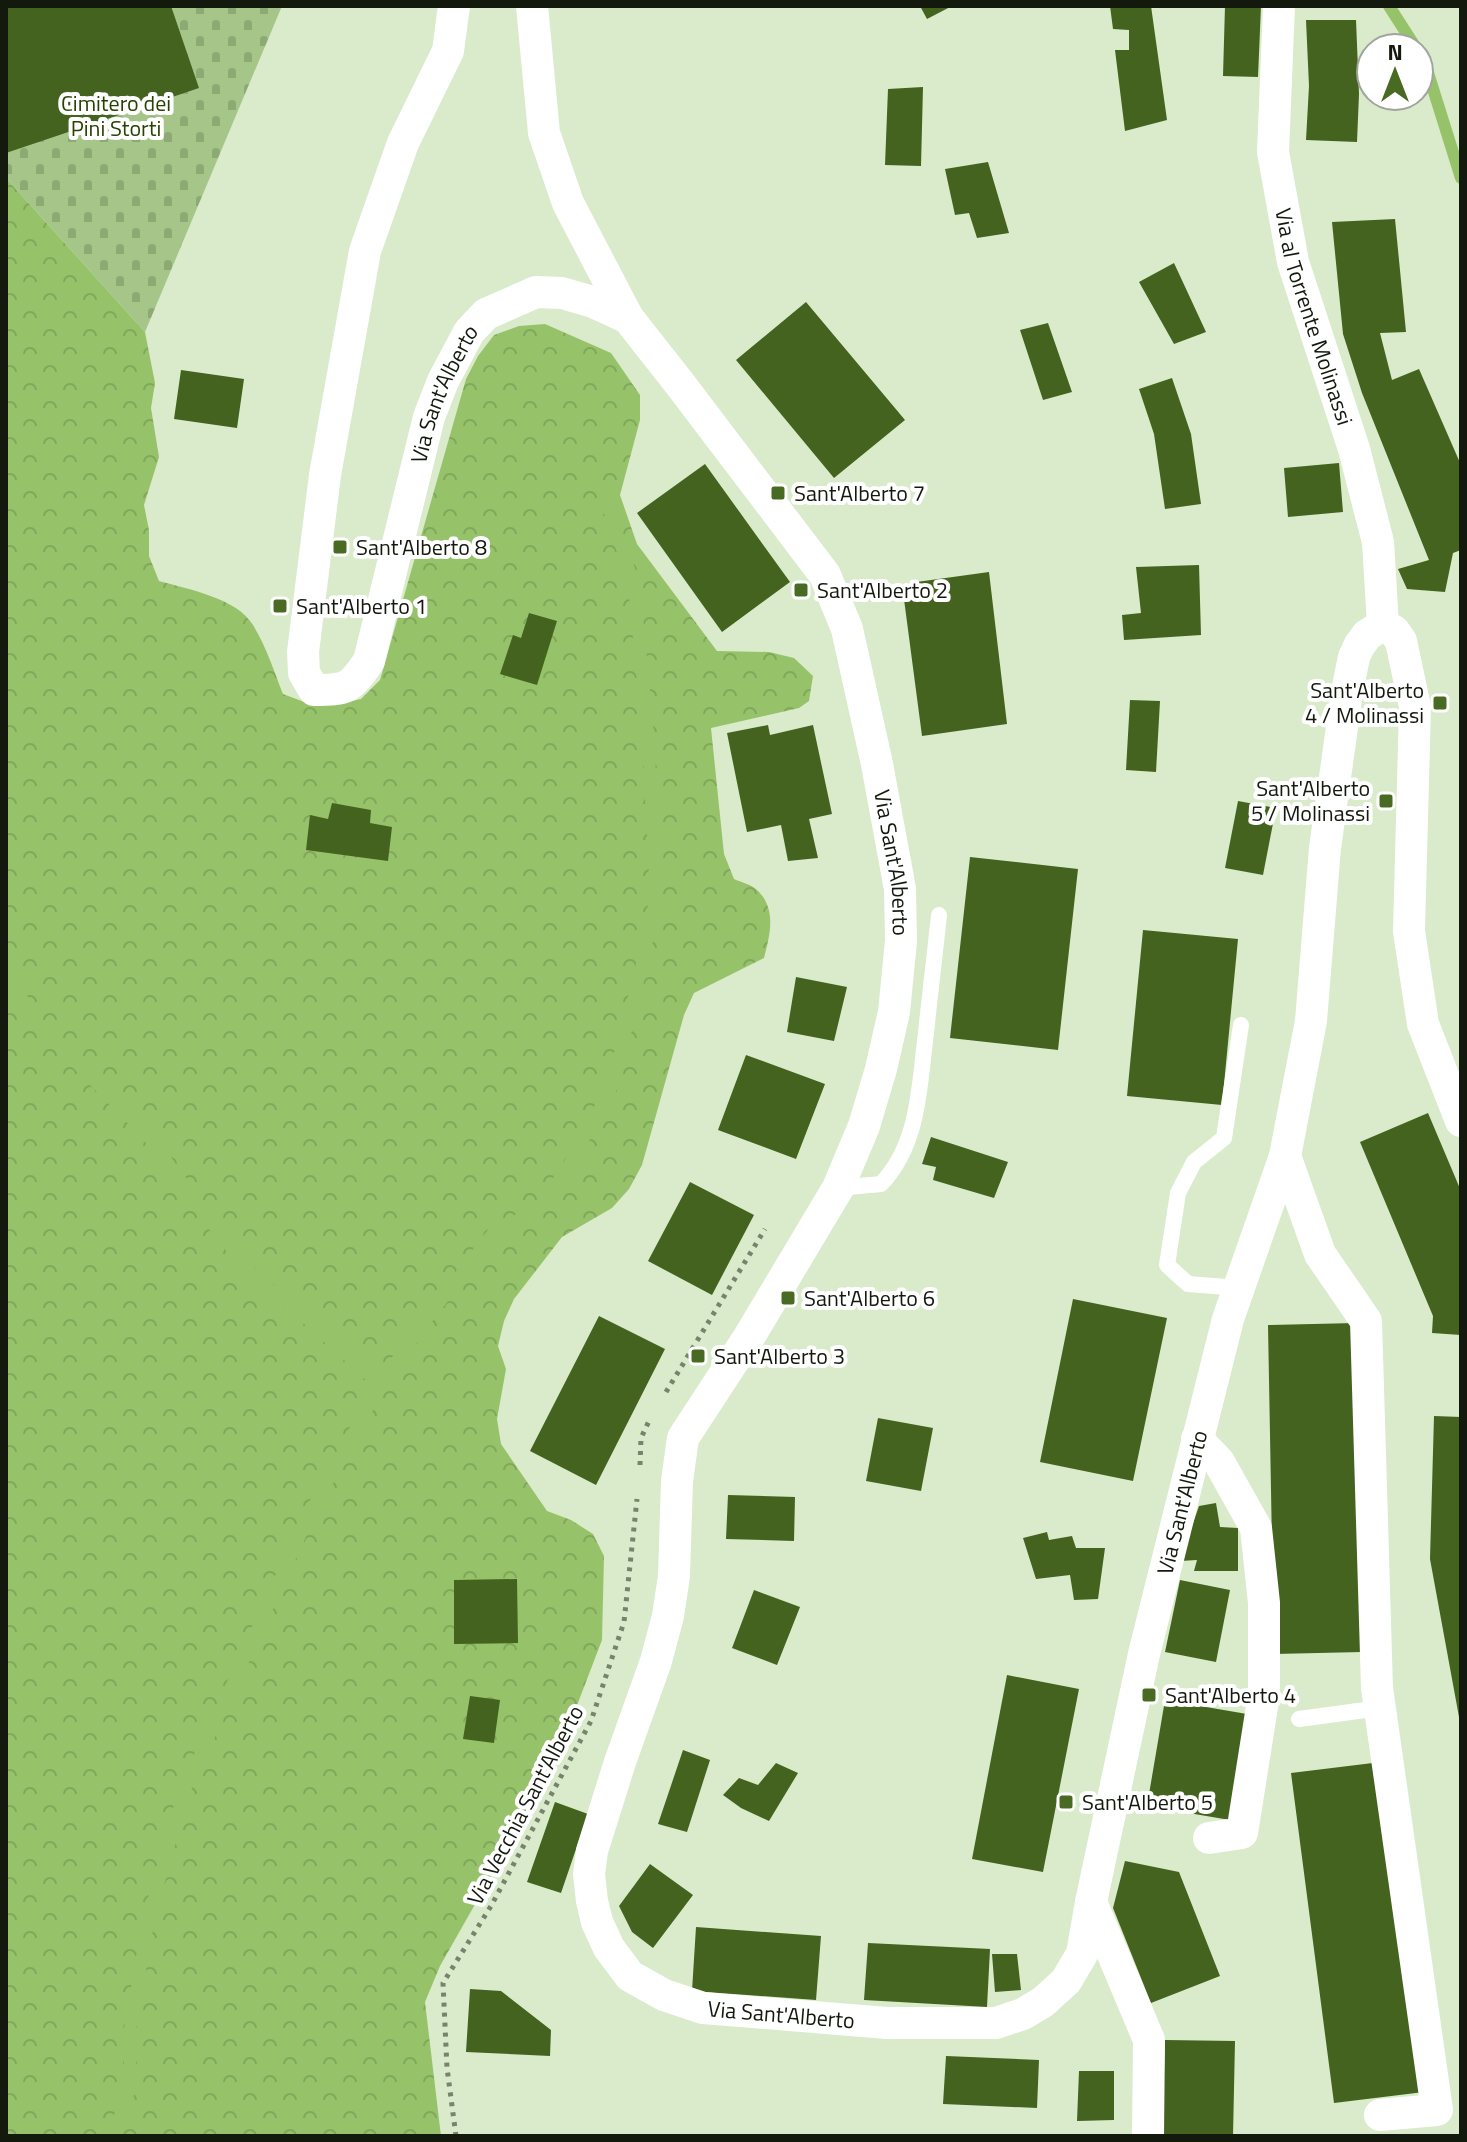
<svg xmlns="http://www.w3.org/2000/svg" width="1467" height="2142" font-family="'Titillium Web',sans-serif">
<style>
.forest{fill:url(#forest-crowns)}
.cemetery{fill:url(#cemetery-stones)}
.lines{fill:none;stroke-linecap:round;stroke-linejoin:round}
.stream{stroke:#96c36a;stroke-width:12}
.building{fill:#43631f}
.path{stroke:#77836c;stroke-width:5;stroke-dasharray:4 6;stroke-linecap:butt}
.lane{stroke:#fff;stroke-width:16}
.street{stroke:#fff;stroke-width:32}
.poi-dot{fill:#486a22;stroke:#fff;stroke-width:3}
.labels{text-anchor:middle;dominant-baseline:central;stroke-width:8;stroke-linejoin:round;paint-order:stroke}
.park-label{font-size:22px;fill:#264200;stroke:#fff}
.street-label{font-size:22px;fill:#13190d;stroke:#fff}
.poi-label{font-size:22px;fill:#13190d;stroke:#fff;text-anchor:start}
</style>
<defs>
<pattern id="forest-crowns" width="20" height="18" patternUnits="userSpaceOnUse" patternTransform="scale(2)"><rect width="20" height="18" fill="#96c36a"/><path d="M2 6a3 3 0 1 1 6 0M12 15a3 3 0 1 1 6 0" fill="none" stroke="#80a75b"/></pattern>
<pattern id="cemetery-stones" width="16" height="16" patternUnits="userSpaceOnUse" patternTransform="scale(2)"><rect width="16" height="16" fill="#a5c688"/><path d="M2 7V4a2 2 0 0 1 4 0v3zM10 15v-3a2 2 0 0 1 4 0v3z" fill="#8daa74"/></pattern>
</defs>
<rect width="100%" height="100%" fill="#d9ebca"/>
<path class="forest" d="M6,178L145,332L155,383L151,408L159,457L144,505L149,530V556L159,581C187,589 237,598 253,625C266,646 274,671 283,694L307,703L335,705L361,699L380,680L466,379L478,356L494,335L519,326L545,324L611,353L640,395V420L620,495L637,544L717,651L769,652L794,658L813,676L809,701L799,708L711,728L724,854L734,879C741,882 752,885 757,890C777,909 770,935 764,958L694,993L684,1015L642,1165L629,1189L612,1208L562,1237L514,1299L504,1321L498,1346L506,1369L497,1419L501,1444L547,1511L571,1520L593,1534L604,1556L602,1640L563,1742L486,1885L440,1966L425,2002L441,2136H6Z"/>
<path class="cemetery" d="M6,6H282L145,332L6,178Z"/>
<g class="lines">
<path class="stream" d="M1389,6L1416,48
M1419,52L1424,60L1461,178
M6,971L34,1020L146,1133L210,1221L256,1278L310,1321L380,1385
M113,2136L130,2088V2029L149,1917L184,1791L311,1511L380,1385L422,1325L493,1233L539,1209L571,1162L612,1086L641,969L656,896L648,735L634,584L604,495"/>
</g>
<path class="building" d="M6,6H171L199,88L6,153Z
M920,6H952L927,19Z
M1110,6H1151L1167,120L1125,131L1115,50H1129V30L1113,29Z
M1225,6H1261L1258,77L1223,76Z
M1306,20H1356L1359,94L1357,142L1306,140L1309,86Z
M923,87L921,166L885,165L888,89Z
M988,162L1009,233L977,238L969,213L955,215L945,169Z
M1395,219L1406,332L1380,333L1392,380L1419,369L1461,465V550L1453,553L1445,592L1407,589L1398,569L1429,560L1362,393L1343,334L1332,222Z
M1174,263L1206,332L1174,344L1139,282Z
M806,302L905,420L834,478L736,360Z
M1048,323L1072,392L1043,400L1020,330Z
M181,370L244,379L237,428L174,419Z
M1172,378L1191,434L1201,504L1165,509L1154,434L1139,389Z
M1339,463L1343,512L1288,517L1284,468Z
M705,464L790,582L722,632L637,513Z
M1199,565L1201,635L1124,640L1122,615L1141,613L1136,567Z
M989,572L1007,724L922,736L902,584Z
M529,613L557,621L537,685L500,674L513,635L521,638Z
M1130,700L1160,701L1156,772L1126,770Z
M768,725L770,735L813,725L832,814L809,819L818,858L788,861L781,825L747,832L727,733Z
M1238,801L1276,808L1263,875L1225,868Z
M332,803L371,810L370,823L392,827L388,861L306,850L310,815L328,819Z
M970,857L1078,869L1058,1050L950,1038Z
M1143,930L1238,939L1222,1105L1127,1096Z
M796,977L847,987L834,1041L787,1032Z
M746,1055L825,1084L796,1159L718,1130Z
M1428,1113L1461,1191V1335L1432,1333L1433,1316L1360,1142Z
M931,1137L1008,1162L994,1198L933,1180L936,1167L922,1164Z
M690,1182L754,1215L712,1295L648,1261Z
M1073,1299L1167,1318L1133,1481L1040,1462Z
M599,1316L665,1349L596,1485L530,1451Z
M1356,1323L1362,1652L1274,1654L1268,1325Z
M1434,1416L1461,1417V1717H1459L1430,1559Z
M878,1418L933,1428L921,1491L866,1481Z
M728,1495L795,1497L794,1541L726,1539Z
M1216,1503L1220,1527L1238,1528V1571H1194L1197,1560L1180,1561L1199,1506Z
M1047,1532L1049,1540L1072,1536L1076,1548H1105L1098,1599L1074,1600L1070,1575L1036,1579L1023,1538Z
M517,1579L518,1643L454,1644V1580Z
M1180,1580L1230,1590L1216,1662L1165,1652Z
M754,1590L800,1607L777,1665L732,1648Z
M1007,1675L1079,1689L1043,1872L972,1859Z
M470,1696L500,1700L494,1743L463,1739Z
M1165,1700L1247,1714L1230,1820L1147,1806Z
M683,1750L710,1760L687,1832L658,1824Z
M1381,1762L1424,2092L1334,2103L1291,1773Z
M776,1763L798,1773L769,1821L741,1808L723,1795L739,1778L758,1785Z
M555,1802L588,1814L561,1893L527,1882Z
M1125,1861L1179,1872L1220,1976L1151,2003L1113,1908Z
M650,1864L693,1895L653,1948L632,1932L619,1906Z
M696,1927L821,1936L816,2000L692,1991Z
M868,1943L990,1949L987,2007L864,2000Z
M992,1954H1017L1021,1990L995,1992Z
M470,1989L501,1991L551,2030L550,2056L466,2052Z
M1165,2040L1235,2041L1233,2136H1162Z
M946,2056L1039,2060L1037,2108L943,2104Z
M1079,2071H1114V2120L1077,2121Z"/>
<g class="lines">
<path class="path" d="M666,1392L765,1229
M640,1465L641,1438L649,1421
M456,2136L447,2068L443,1983L491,1906L591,1721L624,1622L637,1499"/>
<path class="lane" d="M838,1188L881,1184C920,1143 919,1085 926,1033C930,993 935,954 939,915
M1239,1288L1188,1284L1167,1265L1178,1193L1194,1162L1224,1138L1241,1025
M1299,1719L1380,1708"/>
<g class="street">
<path id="s1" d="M454,6L448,51L403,143L365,251L325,475L303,652L304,673L314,690C347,690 350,689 369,661L429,417L443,381L469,332L486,314L536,292L562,293L593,302L628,318L680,384L825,575L847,629L877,764L900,889L901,941L894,1012L881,1069L864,1126L838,1188L749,1337L683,1438L677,1481L674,1576L668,1616L656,1661L620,1762L592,1851L589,1874L592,1901L597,1922L609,1948L630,1976L664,1995L703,2008L887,2023H996L1023,2014L1043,2002L1066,1981L1082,1954L1091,1902L1144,1654L1228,1319L1285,1156L1311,1021L1325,848L1347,692L1354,657L1359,646L1367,635L1383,625"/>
<path d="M532,6L544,133L568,203L628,318"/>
<path id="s2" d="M1279,6L1273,152L1293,262L1354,449L1378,542L1383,625"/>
<path d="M1383,625L1394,631L1401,641L1415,707L1409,931L1423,1024L1461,1121"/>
<path d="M1285,1156L1320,1254L1366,1321L1377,1688L1437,2110L1380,2115"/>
<path d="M1197,1439L1219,1462L1256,1528L1264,1603V1694L1242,1833L1209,1838"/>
<path d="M1091,1902L1149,2040L1148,2136"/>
</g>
</g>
<g class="poi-dot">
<rect x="770" y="485" width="16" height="16" rx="4"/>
<rect x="332" y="539" width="16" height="16" rx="4"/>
<rect x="793" y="582" width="16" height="16" rx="4"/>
<rect x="272" y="598" width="16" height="16" rx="4"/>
<rect x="1432" y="695" width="16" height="16" rx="4"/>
<rect x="1378" y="793" width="16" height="16" rx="4"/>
<rect x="780" y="1290" width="16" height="16" rx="4"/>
<rect x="690" y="1348" width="16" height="16" rx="4"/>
<rect x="1141" y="1687" width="16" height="16" rx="4"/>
<rect x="1058" y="1794" width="16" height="16" rx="4"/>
</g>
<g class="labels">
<g class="park-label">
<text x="116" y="103">Cimitero dei<tspan x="116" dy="25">Pini Storti</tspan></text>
</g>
<g class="street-label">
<text stroke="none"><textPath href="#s2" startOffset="316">Via al Torrente Molinassi</textPath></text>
<text stroke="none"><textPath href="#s1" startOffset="1054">Via Sant'Alberto</textPath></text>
<text stroke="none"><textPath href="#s1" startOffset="1918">Via Sant'Alberto</textPath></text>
<text stroke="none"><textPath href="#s1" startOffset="4060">Via Sant'Alberto</textPath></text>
<text transform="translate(525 1805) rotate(-62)">Via Vecchia Sant'Alberto</text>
<text stroke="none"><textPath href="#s1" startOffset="3268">Via Sant'Alberto</textPath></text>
</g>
<g class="poi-label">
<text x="794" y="493">Sant'Alberto 7</text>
<text x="356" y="547">Sant'Alberto 8</text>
<text x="817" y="590">Sant'Alberto 2</text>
<text x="296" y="606">Sant'Alberto 1</text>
<text x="1424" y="690" text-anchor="end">Sant'Alberto<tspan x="1424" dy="25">4 / Molinassi</tspan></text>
<text x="1370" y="788" text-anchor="end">Sant'Alberto<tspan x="1370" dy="25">5 / Molinassi</tspan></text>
<text x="804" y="1298">Sant'Alberto 6</text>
<text x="714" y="1356">Sant'Alberto 3</text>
<text x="1165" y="1695">Sant'Alberto 4</text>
<text x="1082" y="1802">Sant'Alberto 5</text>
</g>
</g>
<rect width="1467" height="2142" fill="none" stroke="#13190d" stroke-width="16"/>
<g transform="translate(1395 72)"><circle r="38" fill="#ffffff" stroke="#a1a39e" stroke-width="2"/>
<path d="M0-6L14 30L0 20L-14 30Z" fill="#486a22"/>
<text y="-12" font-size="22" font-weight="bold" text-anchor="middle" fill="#13190d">N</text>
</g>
</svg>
